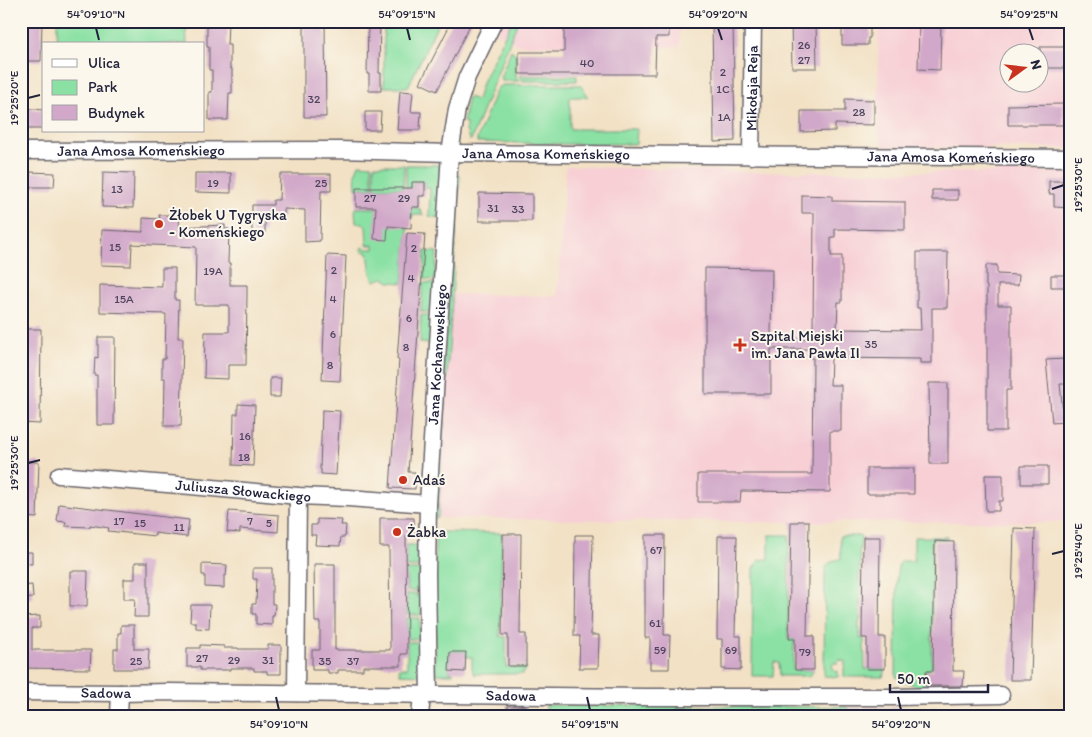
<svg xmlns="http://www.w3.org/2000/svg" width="1092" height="737" font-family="Itim,sans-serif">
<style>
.built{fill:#f7cfd5;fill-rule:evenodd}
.industrial{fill:#d2bdc8}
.green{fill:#8be1a4;stroke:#568270}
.building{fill:#d1a8c9}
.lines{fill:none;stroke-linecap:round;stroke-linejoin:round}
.minor-casing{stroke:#6b656b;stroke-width:19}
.minor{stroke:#fff;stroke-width:16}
.ticks{fill:none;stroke:#22223b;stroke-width:2}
.poi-dot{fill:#c8321e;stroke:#fbf7ec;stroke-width:2}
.labels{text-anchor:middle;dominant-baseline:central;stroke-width:4;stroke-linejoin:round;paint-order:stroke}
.number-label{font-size:12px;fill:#4e445e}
.street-label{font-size:15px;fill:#22223b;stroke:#fbf7ec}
.poi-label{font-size:15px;fill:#22223b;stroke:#fbf7ec;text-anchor:start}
.neatline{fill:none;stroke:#22223b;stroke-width:2}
.ticks-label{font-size:12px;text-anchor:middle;fill:#22223b}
</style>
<rect width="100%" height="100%" fill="#fbf7ec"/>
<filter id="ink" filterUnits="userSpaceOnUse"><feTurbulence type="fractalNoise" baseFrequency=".02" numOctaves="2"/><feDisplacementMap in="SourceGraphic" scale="10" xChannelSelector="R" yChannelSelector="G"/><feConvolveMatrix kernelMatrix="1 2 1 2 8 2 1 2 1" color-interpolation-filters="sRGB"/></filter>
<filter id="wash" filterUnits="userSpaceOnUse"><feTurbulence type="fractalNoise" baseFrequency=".0096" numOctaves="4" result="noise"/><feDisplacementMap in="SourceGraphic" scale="20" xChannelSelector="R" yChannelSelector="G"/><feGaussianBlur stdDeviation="1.12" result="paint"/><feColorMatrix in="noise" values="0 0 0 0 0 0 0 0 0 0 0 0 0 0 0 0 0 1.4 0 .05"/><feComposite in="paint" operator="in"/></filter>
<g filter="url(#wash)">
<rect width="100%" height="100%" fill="#f2e1c4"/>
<path class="built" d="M502,21H680V47L518,45L497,33Z
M878,21H1071V148L883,147L878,131ZM1010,52H1040V82H1010Z
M566,166L755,172H1071V522H753L438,518L452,294L557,296Z"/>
<path class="industrial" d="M847,707H953V716H847Z"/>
<path class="green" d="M57,21H186L187,44H57Z
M384,21H439L408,87H384Z
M512,21H518L471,140H469L466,130V123L463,122L468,97L477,100L483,80Z
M511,50L516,54V76L519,81H502L500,78Z
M519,76H577V81H523Z
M503,85H580L587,94V97H570V129H637L636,144H564L477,142V139L497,88Z
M359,164L372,165V188H356L355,174Z
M374,165H404L403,188H374Z
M406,165H441L439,218L429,216L430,188L425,187V182H413L412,188H406Z
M457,175H460L438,518H435L440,415Z
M356,208H419L423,215H413L411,220H398L408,228L403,283L389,282L384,278L374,281L371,273L368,253L365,252L361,250L363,247L366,249H374V245H367L366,226L363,223H356L355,212Z
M425,251L437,252L435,280L424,279Z
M423,283H435L433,312H421Z
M421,315H433L431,344L420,343Z
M438,532L502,533L500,636L506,637V667L526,668L522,674H474L472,668V657H466V652H450L449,672H453V674H435V533Z
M769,535H789L788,639H795V642L794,643L793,670H814L810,676H780L779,663L774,662L773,676H752L753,569L759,560L769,559Z
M840,536H861L860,550L859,553L860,558L859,581L860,582V621H859V629H860V638H864L865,669H885V673L883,677H844V668L845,667V661L839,660L838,663H833L832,669H834L835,672L838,671V677L824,676L825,571C827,563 832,560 841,559Z
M914,537H948V539H932V669L925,670V689H922L896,677L897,572L899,564L902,561H914Z
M406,545H420V567H406Z
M406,570H420V591H407Z
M407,594H420L421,615H407Z
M407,618H420V639H407Z
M407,642H421V675L400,674L399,668H407Z
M546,705L847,707V716H546Z"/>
<g id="blocks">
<path class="building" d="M21,21H42L41,61H21Z
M368,21H380L379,73H381V91H369V74H367Z
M452,21H472L437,91L420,83Z
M564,21H669V37H656L655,74H519V52H564Z
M712,21H733L735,141L714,142Z
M791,21H816L817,68H792Z
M919,21H941L940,70L918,69Z
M207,22H228L227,45H230V68L232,69V93H229L228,120H209V92H212V70H209V47H207Z
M842,22H870V38H868V45H842Z
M304,23H325L326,117H304Z
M1040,47H1071V68H1040Z
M400,91L413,92L411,112H421L420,130H397Z
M845,99L874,100V125L835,124V131L801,132V111H845Z
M1063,104V125H1008V105Z
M21,108L44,110V129H21Z
M365,112H381L380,130H365Z
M30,172L55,173L54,187H30Z
M103,172L134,173L133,208L102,207Z
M195,173H231V193L195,192Z
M280,174H331V191H321L320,241L305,242V210L284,209V217H265V234H252V205H273V200H279Z
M1049,181H1071V208L1054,207V194H1049Z
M412,182H425V196H419V207H412L411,228L388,226L387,240L374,239L376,207H356V188H412Z
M932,190H958V200H932Z
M479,193L532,194V221H479Z
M802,195L832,196V201L905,202V230L835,229V237H831V256H842V302H838L837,329L921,330L920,308H917V252H948L947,308H932V363H920V359L831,358L830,385H841V431H830V492L741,491L740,502H698V474H812L813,358H810L811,349H771V394H705V268L772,269L771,338H811V329H813L814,213H802Z
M159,215H180L179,227L225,225V229H229L228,263H230V285H247V295L246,365H228V379L204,378L205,332H229V305H195L196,247L132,244L131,266L101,265L102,230L143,232V218L160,219Z
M407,233L425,234L408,472H415V489L390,488L399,359H397Z
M327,255L346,256L340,381L322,380Z
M986,265H997V274L1019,275L1018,285H998V305H1011V390H1006V431H987V286H986Z
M162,268H175V300H179L178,338H183L181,426H164L165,378H162V359H165L166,314L100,312V285L162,287Z
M1051,275H1066V287H1051Z
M24,329H41L40,424L22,423Z
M98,337H115L114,425H97V375H94L95,357L98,358Z
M1065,359L1067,384H1060L1064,422L1052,423L1046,360Z
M270,378H281L280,397H270Z
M929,383H948V464H930Z
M238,404L255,405L253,466L233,465L234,414H238Z
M322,410L340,411L336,475L321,474V469H320Z
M21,462H39L37,518L21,517Z
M1021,466H1048V484H1021Z
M867,468H914V494H867Z
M985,475H1003V501H999V511H986Z
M59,504L189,520L187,537L155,533V536L108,531L109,528L90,525V527L65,526L66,522L57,521Z
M229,511L279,515L278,532L240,529V533L227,532Z
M380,518H414V536H406L407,654H401V666H363V670H338V673H328V670H312V650H320V622H315L314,564H335V650H390L389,547H380Z
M317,519L342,520L341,525H346L345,537H341L340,546L315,545L316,535H311V525H317Z
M798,521H809L807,636H814V670H795V639H789L791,522H798Z
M1014,528L1035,529L1031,680H1010Z
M503,534H521L520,634H526V666H508V635H502Z
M575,535H593L591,635H599L598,668H579L580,636H574Z
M645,535H665L664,635H670L669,669H650V638H645Z
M718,536H737L735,636H741V670L722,669V639H717Z
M863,537H880L879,637H885V669H867V638H862Z
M935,541L954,542L953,671H964L963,686H926V671H933Z
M21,552H32V564L21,563Z
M135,562H148V617H134L135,599H124V579H135Z
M202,564L227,565L226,576H224V588L205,587V575H202Z
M253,568H272V604H275L274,616H272V625L256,624V614H252V604H256L257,579H253Z
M70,571H88L87,606H70Z
M32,585L33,598L21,599V586Z
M191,605H210L209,629L196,628V622H190Z
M40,616V628H32V650H91L90,669L21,668V617Z
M121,625H134V649H149L148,669H114V649H118V633H121Z
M200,645L224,646V648H238V649H268V645H281V674H267V671H254V668H230V670H200V667H187V648H200Z
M450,652H466L465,672L449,671Z
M507,706H525V716H508Z"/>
</g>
</g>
<g filter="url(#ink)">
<use href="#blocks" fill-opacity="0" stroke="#6b656b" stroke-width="1"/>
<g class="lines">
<defs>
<g id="minor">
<path id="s1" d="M21,151L339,150L450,153L1071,158"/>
<path id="s2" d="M751,156L753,21"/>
<path id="s3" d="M59,475L191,486L298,496L348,498L428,504"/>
<path id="s4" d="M21,692L120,693L168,692L644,697H893L1001,695"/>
<path d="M296,693L298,496"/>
<path id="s5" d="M429,695L427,575L428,504L450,153L457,109L467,77L494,21"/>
<path d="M119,716L120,693"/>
<path d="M420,716L422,695"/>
</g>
</defs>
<use href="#minor" class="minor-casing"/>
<use href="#minor" class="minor"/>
</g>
</g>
<path class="ticks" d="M96,28L99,40M407,28L410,40M718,28L722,40M1029,28L1033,40M28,98L40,95M1052,189L1064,185M28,463L40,460M1052,554L1064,551M276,697L279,710M587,697L590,710M898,697L901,710"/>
<g class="poi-dot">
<circle cx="159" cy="224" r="5"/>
<path d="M737.5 337.5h5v5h5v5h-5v5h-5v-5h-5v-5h5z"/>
<circle cx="403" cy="480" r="5"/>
<circle cx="397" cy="532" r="5"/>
</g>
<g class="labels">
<g class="number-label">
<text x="804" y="45">26</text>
<text x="804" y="60">27</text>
<text x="587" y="63">40</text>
<text x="723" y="72">2</text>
<text x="723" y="89">1C</text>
<text x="314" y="99">32</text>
<text x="859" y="112">28</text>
<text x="724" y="117">1A</text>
<text x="213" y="183">19</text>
<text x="321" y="183">25</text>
<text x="117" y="189">13</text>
<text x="370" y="198">27</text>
<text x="404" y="198">29</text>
<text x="493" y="208">31</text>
<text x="518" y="209">33</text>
<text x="115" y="247">15</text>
<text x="414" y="248">2</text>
<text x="334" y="270">2</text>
<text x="213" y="271">19A</text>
<text x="411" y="278">4</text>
<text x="124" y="299">15A</text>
<text x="333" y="299">4</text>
<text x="409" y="318">6</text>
<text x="333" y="334">6</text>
<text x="871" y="344">35</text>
<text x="406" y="347">8</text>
<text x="330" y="365">8</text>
<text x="245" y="436">16</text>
<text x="244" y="457">18</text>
<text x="119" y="521">17</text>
<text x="250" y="521">7</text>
<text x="140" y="523">15</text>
<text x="269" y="523">5</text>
<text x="179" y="527">11</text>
<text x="656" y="550">67</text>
<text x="655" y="623">61</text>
<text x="660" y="650">59</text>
<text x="731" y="650">69</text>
<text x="805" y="652">79</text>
<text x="202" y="658">27</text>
<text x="234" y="660">29</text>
<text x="268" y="660">31</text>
<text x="136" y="661">25</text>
<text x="325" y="661">35</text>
<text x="353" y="661">37</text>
</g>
<g class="street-label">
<text stroke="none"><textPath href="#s2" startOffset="68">Mikołaja Reja</textPath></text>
<text stroke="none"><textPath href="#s1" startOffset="120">Jana Amosa Komeńskiego</textPath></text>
<text stroke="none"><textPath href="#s1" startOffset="525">Jana Amosa Komeńskiego</textPath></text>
<text stroke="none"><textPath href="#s1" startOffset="930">Jana Amosa Komeńskiego</textPath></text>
<text stroke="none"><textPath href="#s5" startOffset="341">Jana Kochanowskiego</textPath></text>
<text stroke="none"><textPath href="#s3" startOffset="185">Juliusza Słowackiego</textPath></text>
<text stroke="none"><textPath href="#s4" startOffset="85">Sadowa</textPath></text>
<text stroke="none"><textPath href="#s4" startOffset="490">Sadowa</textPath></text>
</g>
<g class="poi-label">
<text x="169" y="215">Żłobek U Tygryska<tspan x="169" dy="17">- Komeńskiego</tspan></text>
<text x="751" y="336">Szpital Miejski<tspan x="751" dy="17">im. Jana Pawła II</tspan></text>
<text x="413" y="480">Adaś</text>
<text x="407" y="532">Żabka</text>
</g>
</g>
<rect width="1092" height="737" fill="none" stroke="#fbf7ec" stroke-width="55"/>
<rect x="42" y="42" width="162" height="90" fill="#fbf7ec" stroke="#a4a2a5"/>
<rect x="52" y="59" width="25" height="8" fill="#ffffff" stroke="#a4a2a5"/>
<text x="88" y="68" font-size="15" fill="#22223b">Ulica</text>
<rect x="52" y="80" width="25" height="15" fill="#8be1a4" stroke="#a4a2a5"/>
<text x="88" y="92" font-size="15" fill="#22223b">Park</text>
<rect x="52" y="105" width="25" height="15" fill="#d1a8c9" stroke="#a4a2a5"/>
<text x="88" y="118" font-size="15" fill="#22223b">Budynek</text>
<g transform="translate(1024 68) rotate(75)"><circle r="24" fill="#fbf7ec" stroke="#a4a2a5"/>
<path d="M0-4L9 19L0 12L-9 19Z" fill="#c8321e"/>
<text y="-8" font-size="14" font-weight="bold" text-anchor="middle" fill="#22223b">N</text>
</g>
<path d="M890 684v8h98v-8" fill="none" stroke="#22223b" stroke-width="2.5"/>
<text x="897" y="684" font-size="15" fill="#22223b" stroke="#fbf7ec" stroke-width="4" paint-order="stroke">50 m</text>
<rect x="28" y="28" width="1036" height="682" class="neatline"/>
<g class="ticks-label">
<text x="96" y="18">54°09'10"N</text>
<text x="407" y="18">54°09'15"N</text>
<text x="718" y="18">54°09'20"N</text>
<text x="1029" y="18">54°09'25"N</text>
<text transform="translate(14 98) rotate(-90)" y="4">19°25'20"E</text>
<text transform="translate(1078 185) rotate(-90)" y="4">19°25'30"E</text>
<text transform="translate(14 463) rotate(-90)" y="4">19°25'30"E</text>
<text transform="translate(1078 551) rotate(-90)" y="4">19°25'40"E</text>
<text x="279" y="728">54°09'10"N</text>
<text x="590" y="728">54°09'15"N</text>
<text x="901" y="728">54°09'20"N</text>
</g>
</svg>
